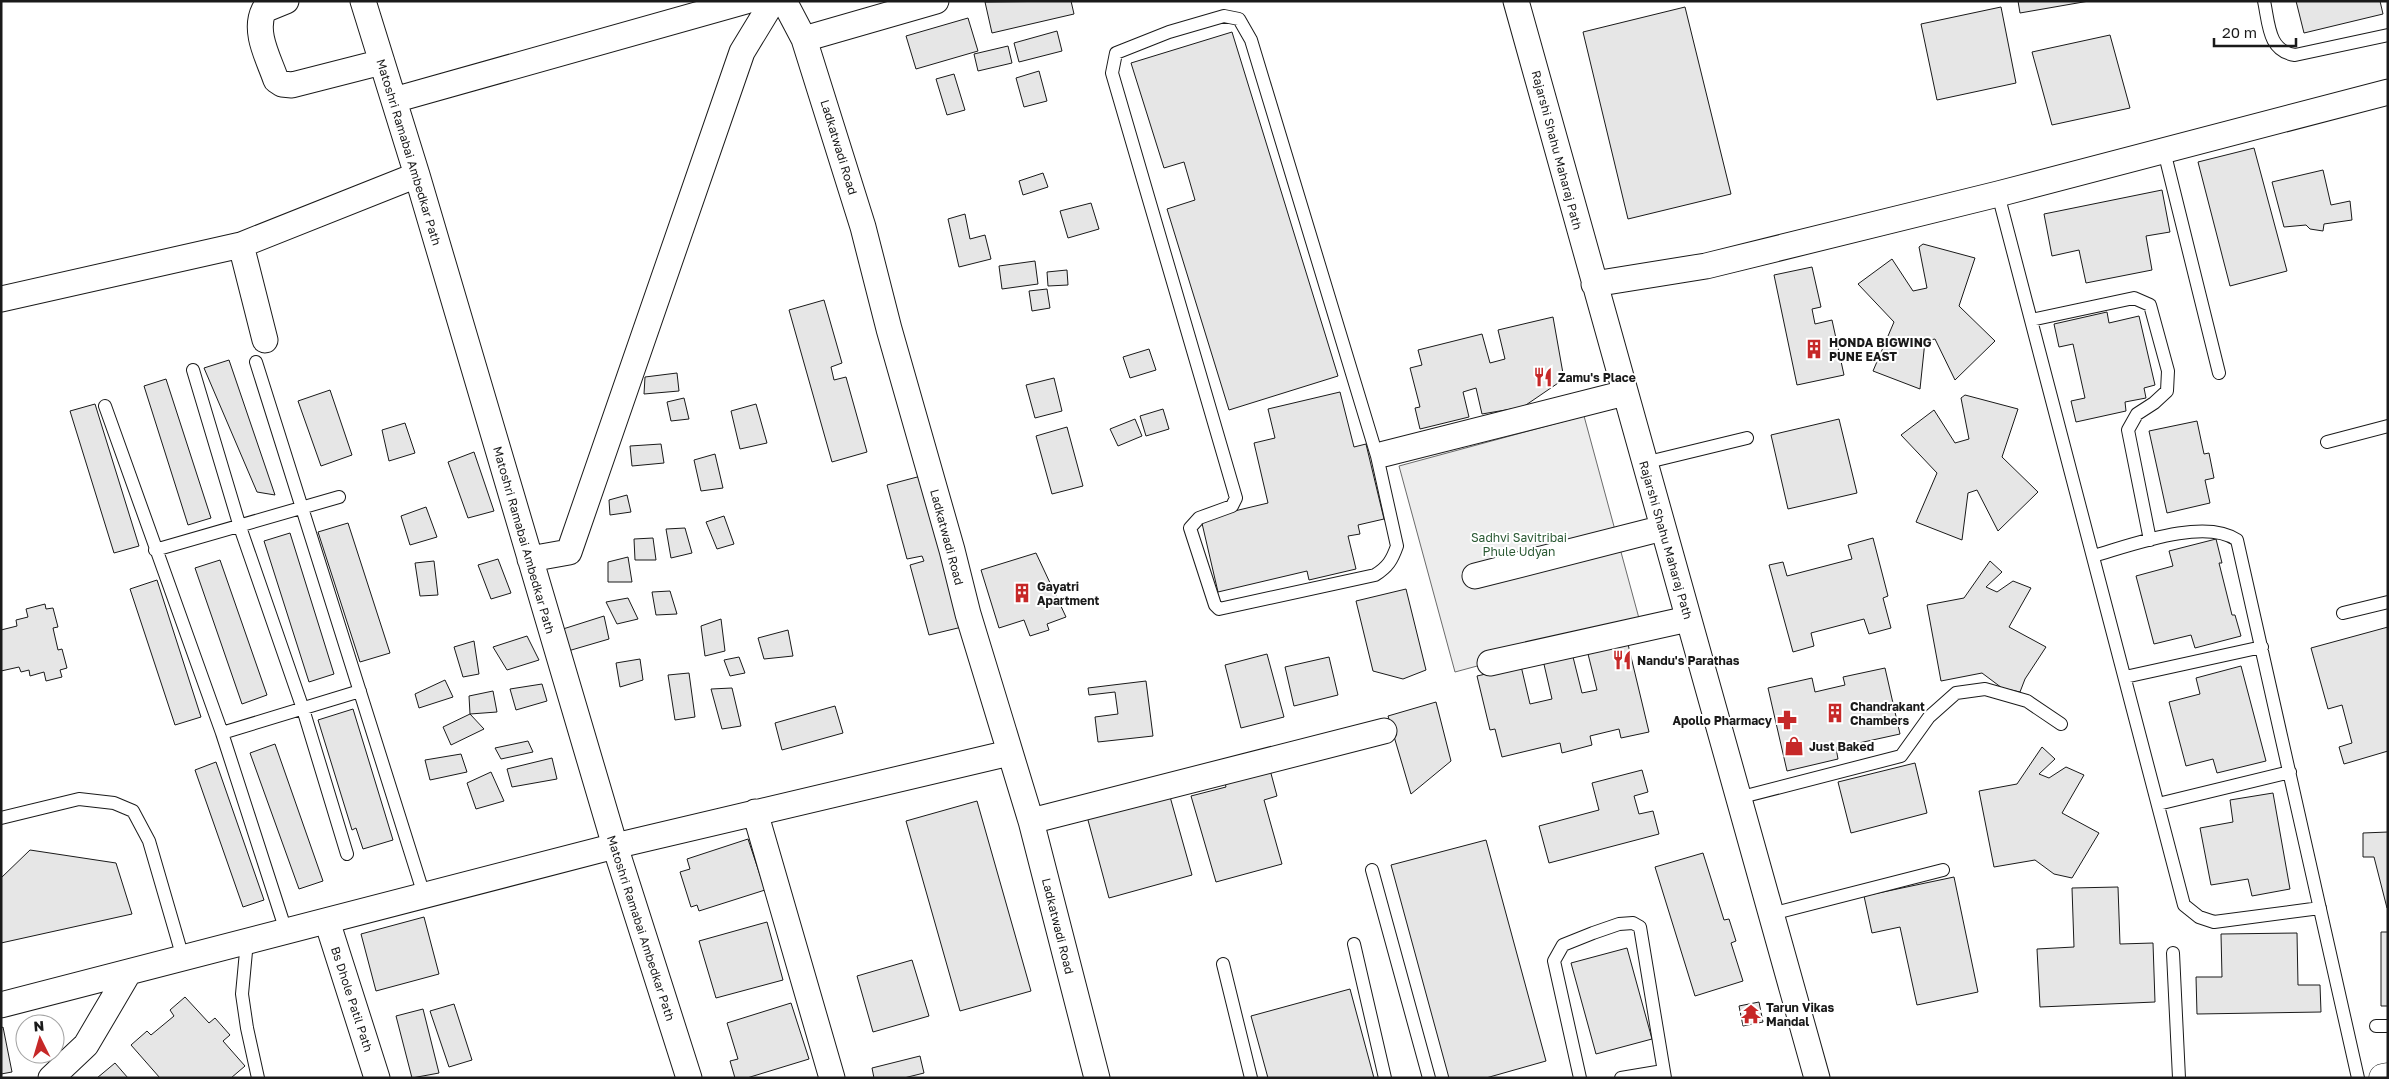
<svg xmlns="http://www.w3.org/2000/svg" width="2389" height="1079" font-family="'Golos Text',sans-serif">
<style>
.built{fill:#ededed;stroke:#6a6a6a}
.building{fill:#e6e6e6;stroke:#1a1a1a}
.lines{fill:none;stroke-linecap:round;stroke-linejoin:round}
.lane-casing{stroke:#1a1a1a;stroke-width:14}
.street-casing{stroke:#1a1a1a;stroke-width:27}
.secondary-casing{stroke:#1a1a1a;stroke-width:29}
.lane{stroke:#fff;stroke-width:12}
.street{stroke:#fff;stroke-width:25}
.secondary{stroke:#fff;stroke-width:28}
.labels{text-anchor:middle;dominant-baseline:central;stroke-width:4;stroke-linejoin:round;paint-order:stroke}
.street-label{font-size:12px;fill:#1a1a1a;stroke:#fff}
.poi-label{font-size:12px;font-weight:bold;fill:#1a1a1a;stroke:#fff;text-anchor:start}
.park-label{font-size:12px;fill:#2b5a34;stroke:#fff}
</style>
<rect width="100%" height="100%" fill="#fff"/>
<path class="built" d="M1584,416L1640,622L1455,672L1399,466Z"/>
<path class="building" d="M1071,1L1074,14L992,33L985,2Z
M2018,1H2089L2020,13Z
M2296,1H2380L2383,14L2304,33Z
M1685,7L1731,194L1628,219L1583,32Z
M2001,7L2016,83L1937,100L1921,24Z
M968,18L978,51L916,69L906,36Z
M1057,31L1062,51L1019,62L1014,43Z
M1232,32L1338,376L1229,410L1167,209L1195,200L1184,162L1164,168L1131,63Z
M2110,35L2130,108L2052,125L2032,52Z
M1008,46L1012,63L978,71L974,54Z
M1039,71L1047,101L1024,107L1016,78Z
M954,74L965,110L947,115L936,79Z
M2254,148L2287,271L2230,286L2198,162Z
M2323,170L2331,205L2350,201L2352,220L2324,224L2323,231L2310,229L2306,225L2284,227L2272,182Z
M1043,173L1048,187L1023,195L1019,181Z
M2162,190L2170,232L2146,236L2152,270L2086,283L2079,250L2052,256L2044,214Z
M1091,203L1099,229L1068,238L1060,211Z
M965,214L970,239L985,235L991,259L959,267L948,219Z
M1923,244L1975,258L1959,306L1995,341L1955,380L1935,339L1925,341L1920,389L1873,371L1894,322L1858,284L1892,259L1913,291L1927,288L1919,247Z
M1035,261L1038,284L1002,289L999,266Z
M1812,267L1821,307L1812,309L1815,324L1832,320L1844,375L1797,385L1774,275Z
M1067,270L1068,285L1048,286L1047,272Z
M1047,289L1050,308L1032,311L1029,291Z
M824,300L842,363L831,367L834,380L846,377L867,452L832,462L789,310Z
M2107,312L2109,323L2139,316L2155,385L2144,388L2146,398L2125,402L2126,411L2076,422L2071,401L2085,398L2073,344L2059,347L2054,324Z
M1553,317L1564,379L1523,407L1482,414L1476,388L1463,392L1469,417L1420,429L1415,408L1420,407L1410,368L1422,365L1418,350L1482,334L1490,363L1505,359L1498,330Z
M1149,349L1156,370L1130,378L1123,357Z
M229,360L275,495L257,492L204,368Z
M677,373L679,391L644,394L645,377Z
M1054,378L1062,411L1035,418L1026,385Z
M166,379L211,518L188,525L144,386Z
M330,390L352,455L321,466L298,401Z
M1340,392L1354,447L1366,444L1384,519L1358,525L1360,534L1348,536L1356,569L1309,580L1307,571L1218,592L1201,519L1268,503L1254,443L1275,438L1268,409Z
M1965,395L2018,409L2002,457L2038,492L1998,531L1977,490L1968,493L1962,540L1916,522L1937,473L1901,435L1934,410L1955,443L1969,439L1961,398Z
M684,398L689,419L671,421L667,402Z
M95,404L139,546L114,553L70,411Z
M756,404L767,443L740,449L731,411Z
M1163,409L1169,429L1146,436L1140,416Z
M1135,419L1142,436L1118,446L1110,429Z
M1839,419L1857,493L1788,509L1771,435Z
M2197,421L2204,454L2209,453L2214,478L2205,480L2210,503L2167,513L2149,431Z
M405,423L415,453L389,461L382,430Z
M1067,427L1083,486L1052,494L1036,436Z
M661,444L664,463L632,466L630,446Z
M474,452L494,511L468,518L448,462Z
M715,454L723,488L701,491L694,460Z
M921,476L962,627L929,635L910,565L924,561L922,556L907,559L887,485Z
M627,495L631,512L610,515L609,500Z
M426,507L437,537L410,545L401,516Z
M724,516L734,544L717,549L706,522Z
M348,523L390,653L360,662L318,532Z
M685,528L692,553L671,558L666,529Z
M290,533L334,674L309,682L264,541Z
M653,538L656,560H635L634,539Z
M1873,538L1888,596L1883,598L1891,628L1869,634L1864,619L1811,633L1814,646L1793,652L1769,565L1783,562L1787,576L1852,559L1848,545Z
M2216,539L2222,563H2219L2232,615H2235L2241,636L2195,648L2191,635L2154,644L2136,576L2173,566L2169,551Z
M1036,553L1066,617L1047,624L1049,630L1030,636L1024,620L999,628L981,570Z
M628,557L632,582H608V562Z
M498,559L511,593L491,599L478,565Z
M220,560L267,695L242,704L195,568Z
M434,561L438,595L420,596L415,563Z
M1990,561L2002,572L1986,587L1997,592L2013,581L2031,588L2009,627L2046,647L2025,679L2020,692L2002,688L1982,673L1941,681L1927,605L1964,598Z
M157,580L201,717L175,725L130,589Z
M1406,589L1426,670L1403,679L1373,671L1356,601Z
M670,591L677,614L656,615L652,592Z
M628,598L638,619L617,624L606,602Z
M45,604L46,609L53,608L58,627L53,628L58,650L62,649L67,668L60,670L62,677L46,681L44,672L30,676L29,670L21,672L19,667L1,671V630L17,626L16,620L28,617L26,609Z
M604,616L609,639L568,651L563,629Z
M721,619L725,651L705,656L701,626Z
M2388,627V751L2344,764L2339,747L2352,743L2342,705L2328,709L2311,648Z
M788,630L793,656L764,659L758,638Z
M527,636L539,660L507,670L493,647Z
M1627,640L1649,732L1621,738L1619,729L1590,736L1592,745L1562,753L1560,743L1502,757L1495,729L1490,730L1477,676L1521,666L1530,704L1552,699L1543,660L1572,653L1582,693L1597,690L1587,650Z
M474,641L479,674L463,677L454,647Z
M1267,654L1284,717L1241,728L1225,665Z
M739,657L745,673L730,676L724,660Z
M1329,657L1338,695L1294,706L1285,667Z
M640,659L643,680L620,687L616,663Z
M2241,666L2266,761L2217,773L2213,759L2186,766L2169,702L2200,694L2196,678Z
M1885,668L1900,734L1836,748L1838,759L1787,771L1768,688L1812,678L1815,692L1845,685L1843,677Z
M689,673L695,717L675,720L668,675Z
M445,680L453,697L419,708L415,694Z
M1146,681L1153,736L1098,742L1095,717L1118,714L1115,692L1089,695L1088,688Z
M542,684L547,701L516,710L510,689Z
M732,688L741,726L722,729L711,689Z
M493,691L497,712L470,714L469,696Z
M1436,702L1451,761L1411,794L1388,716Z
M835,706L843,733L782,750L775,723Z
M353,709L393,840L363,849L356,828L352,830L318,720Z
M470,714L484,729L451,745L443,727Z
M528,741L533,752L501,759L495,748Z
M275,744L323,881L299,889L250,753Z
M2042,747L2055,759L2039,774L2049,778L2066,767L2084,775L2062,813L2099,833L2072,878L2054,874L2035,860L1994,867L1979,791L2017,784Z
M461,754L467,772L430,780L425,760Z
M552,758L557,779L512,787L507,769Z
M216,762L264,900L243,907L195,770Z
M1915,763L1927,813L1851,833L1838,782Z
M1269,766L1277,796L1264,800L1282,864L1216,882L1191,796L1226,787L1224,779Z
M1642,770L1648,792L1634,796L1639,814L1653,811L1659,834L1549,863L1539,826L1599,810L1592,783Z
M491,772L504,801L476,809L467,783Z
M1167,786L1192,875L1109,898L1085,809Z
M2273,793L2290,889L2252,896L2248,879L2211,885L2200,828L2233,822L2230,800Z
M977,801L1031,991L960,1011L906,821Z
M2388,832V908H2387L2374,857H2363V833Z
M748,839L765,890L699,911L697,905L691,907L680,872L690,869L687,859Z
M1486,840L1546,1061L1486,1078H1449L1391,865Z
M30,850L116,863L132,914L1,943V878Z
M1703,853L1724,920L1729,919L1736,941L1731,943L1743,981L1695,996L1655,867Z
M1954,877L1978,992L1917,1005L1900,927L1872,933L1864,896Z
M2118,887L2120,944L2153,943L2155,1002L2040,1007L2037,949L2074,947L2072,888Z
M424,917L439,974L376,991L361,934Z
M767,922L783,980L716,998L699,941Z
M2381,932H2388V1006H2381Z
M2297,933L2298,985H2320L2321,1012L2197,1014L2196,977H2222L2221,934Z
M1627,948L1652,1039L1596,1054L1571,963Z
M912,960L929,1016L873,1032L857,976Z
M1350,989L1374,1078H1268L1251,1016Z
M185,997L209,1023L215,1018L230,1035L223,1041L245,1066L231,1078H160L131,1045L147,1031L151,1035L174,1016L170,1010Z
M1759,1002L1763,1022L1743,1026L1739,1006Z
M791,1003L809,1059L747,1078H735L730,1061L738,1059L727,1023Z
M454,1004L472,1060L449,1067L430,1011Z
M423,1009L439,1073L412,1078L396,1016Z
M3,1027L12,1072L1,1074V1028Z
M920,1056L924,1073L904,1078H874L872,1068Z
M115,1063L128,1078H97Z"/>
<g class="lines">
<defs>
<path id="lane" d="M2264,1C2269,24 2268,51 2295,55L2388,35
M1224,16L1239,19L1251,40L1377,456L1397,546C1392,560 1388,567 1375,575L1219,609L1215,605L1190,528L1199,518L1232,506L1236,498L1112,73L1116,53L1169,32Z
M2164,151L2219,373
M1998,194L2184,905L2199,917L2214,922L2320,908
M2031,320L2134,298L2150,305L2168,371L2167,391L2154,403L2137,414L2128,430L2150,540
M256,362L424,895
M193,370L240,527L303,709L347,854
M105,406L222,733L286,931
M2327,442L2388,426
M1644,463L1747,438
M155,550L339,497
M2093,556C2129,546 2204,517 2237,540L2358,1078
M2343,613L2388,602
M2125,677L2262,647
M222,733L360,691
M1738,798L1901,756L1929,717L1956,693L1985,689L2027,701L2061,724
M2158,804L2290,772
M1,818L79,799L114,803L133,811L149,841L183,958
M1372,870L1429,1078
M1771,914L1943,870
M247,941L242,994L247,1028L258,1078
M1354,944L1385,1078
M2173,953L2179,1078
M1223,964L1251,1078
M2376,1026H2388
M1580,1078L1554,961L1563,945L1593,933L1619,924L1633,923L1640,927L1665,1078
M1621,1078L1663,1071"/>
<path id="street" d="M286,1L264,10C253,32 269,59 276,80L282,84L292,85L382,62
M363,1L417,175L615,846L689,1078
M784,1L804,39L863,227L889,329L952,550L968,614L1031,821L1097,1078
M1516,1L1817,1078
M804,39L936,1
M394,100L746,1
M241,245L265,340
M1594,284L1706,266L1998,194L2388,92
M1,299L241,245L417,175
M1384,454L1625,393
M530,559L569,552L742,52L773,1
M1475,576L1663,528
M1490,663L1688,619
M755,812L832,1078
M1031,821L1384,731
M327,921L377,1078
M1,1005L615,846L1009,753
M51,1078L86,1045L129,972"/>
<path id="secondary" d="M2383,1078L2388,1077"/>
</defs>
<use href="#lane" class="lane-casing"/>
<use href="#street" class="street-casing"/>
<use href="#secondary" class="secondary-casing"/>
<use href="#lane" class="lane"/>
<use href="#street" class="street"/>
<use href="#secondary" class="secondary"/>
</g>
<defs>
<symbol id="building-bare" viewBox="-9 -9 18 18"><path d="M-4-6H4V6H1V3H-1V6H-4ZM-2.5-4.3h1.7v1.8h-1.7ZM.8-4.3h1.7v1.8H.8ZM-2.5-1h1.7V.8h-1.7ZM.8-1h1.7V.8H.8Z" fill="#c62828" stroke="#fff" stroke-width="2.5" paint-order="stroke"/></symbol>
<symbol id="restaurant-bare" viewBox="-9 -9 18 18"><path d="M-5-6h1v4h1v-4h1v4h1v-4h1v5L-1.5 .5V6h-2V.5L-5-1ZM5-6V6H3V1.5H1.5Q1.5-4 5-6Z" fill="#c62828" stroke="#fff" stroke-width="2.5" paint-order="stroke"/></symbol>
<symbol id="pharmacy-bare" viewBox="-9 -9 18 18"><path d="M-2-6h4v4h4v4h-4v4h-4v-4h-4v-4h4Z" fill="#c62828" stroke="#fff" stroke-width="2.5" paint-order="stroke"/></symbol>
<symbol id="shop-bare" viewBox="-9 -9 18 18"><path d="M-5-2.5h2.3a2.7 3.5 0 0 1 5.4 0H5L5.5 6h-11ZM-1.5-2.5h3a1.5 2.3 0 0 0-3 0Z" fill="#c62828" stroke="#fff" stroke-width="2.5" paint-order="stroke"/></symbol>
<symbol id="temple-bare" viewBox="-9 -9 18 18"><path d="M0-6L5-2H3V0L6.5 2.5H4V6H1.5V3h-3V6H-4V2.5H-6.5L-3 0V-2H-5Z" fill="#c62828" stroke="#fff" stroke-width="2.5" paint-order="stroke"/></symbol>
</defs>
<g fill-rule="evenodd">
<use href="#building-bare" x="1800" y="335" width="28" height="28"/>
<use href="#restaurant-bare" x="1529" y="363" width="28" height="28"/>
<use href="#building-bare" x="1008" y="579" width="28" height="28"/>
<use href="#restaurant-bare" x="1608" y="646" width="28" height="28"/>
<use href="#building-bare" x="1821" y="699" width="28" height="28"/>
<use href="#pharmacy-bare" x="1773" y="706" width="28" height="28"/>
<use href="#shop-bare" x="1780" y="732" width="28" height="28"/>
<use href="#temple-bare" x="1737" y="1000" width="28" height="28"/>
</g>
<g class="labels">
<g class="street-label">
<text transform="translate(839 147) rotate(73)">Ladkatwadi Road</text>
<text transform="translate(1557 150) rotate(75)">Rajarshi Shahu Maharaj Path</text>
<text transform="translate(409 152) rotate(73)">Matoshri Ramabai Ambedkar Path</text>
<text transform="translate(947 537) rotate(75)">Ladkatwadi Road</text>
<text transform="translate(524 540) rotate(74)">Matoshri Ramabai Ambedkar Path</text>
<text transform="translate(1666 540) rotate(74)">Rajarshi Shahu Maharaj Path</text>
<text transform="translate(1058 926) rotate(76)">Ladkatwadi Road</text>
<text transform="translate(641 928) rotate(72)">Matoshri Ramabai Ambedkar Path</text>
<text transform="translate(352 999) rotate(72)">Bs Dhole Patil Path</text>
</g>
<g class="poi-label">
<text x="1829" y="342">HONDA BIGWING<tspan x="1829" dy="14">PUNE EAST</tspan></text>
<text x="1558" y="377">Zamu's Place</text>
<text x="1037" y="586">Gayatri<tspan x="1037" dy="14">Apartment</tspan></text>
<text x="1637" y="660">Nandu's Parathas</text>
<text x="1850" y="706">Chandrakant<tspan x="1850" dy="14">Chambers</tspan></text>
<text x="1772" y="720" text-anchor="end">Apollo Pharmacy</text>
<text x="1809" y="746">Just Baked</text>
<text x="1766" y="1007">Tarun Vikas<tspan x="1766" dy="14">Mandal</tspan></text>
</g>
<g class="park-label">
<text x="1519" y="537">Sadhvi Savitribai<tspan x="1519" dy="14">Phule Udyan</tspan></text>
</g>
</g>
<rect width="2389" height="1079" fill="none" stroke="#1a1a1a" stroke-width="5"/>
<g transform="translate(40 1039) rotate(355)"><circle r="24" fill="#ffffff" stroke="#a3a3a3"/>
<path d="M0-4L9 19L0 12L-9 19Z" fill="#c62828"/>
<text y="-8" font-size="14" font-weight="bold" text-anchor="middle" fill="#1a1a1a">N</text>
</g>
<path d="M2214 38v8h82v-8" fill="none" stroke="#1a1a1a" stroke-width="2.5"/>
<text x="2222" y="38" font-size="15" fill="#1a1a1a" stroke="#ffffff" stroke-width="4" paint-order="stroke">20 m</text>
</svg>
